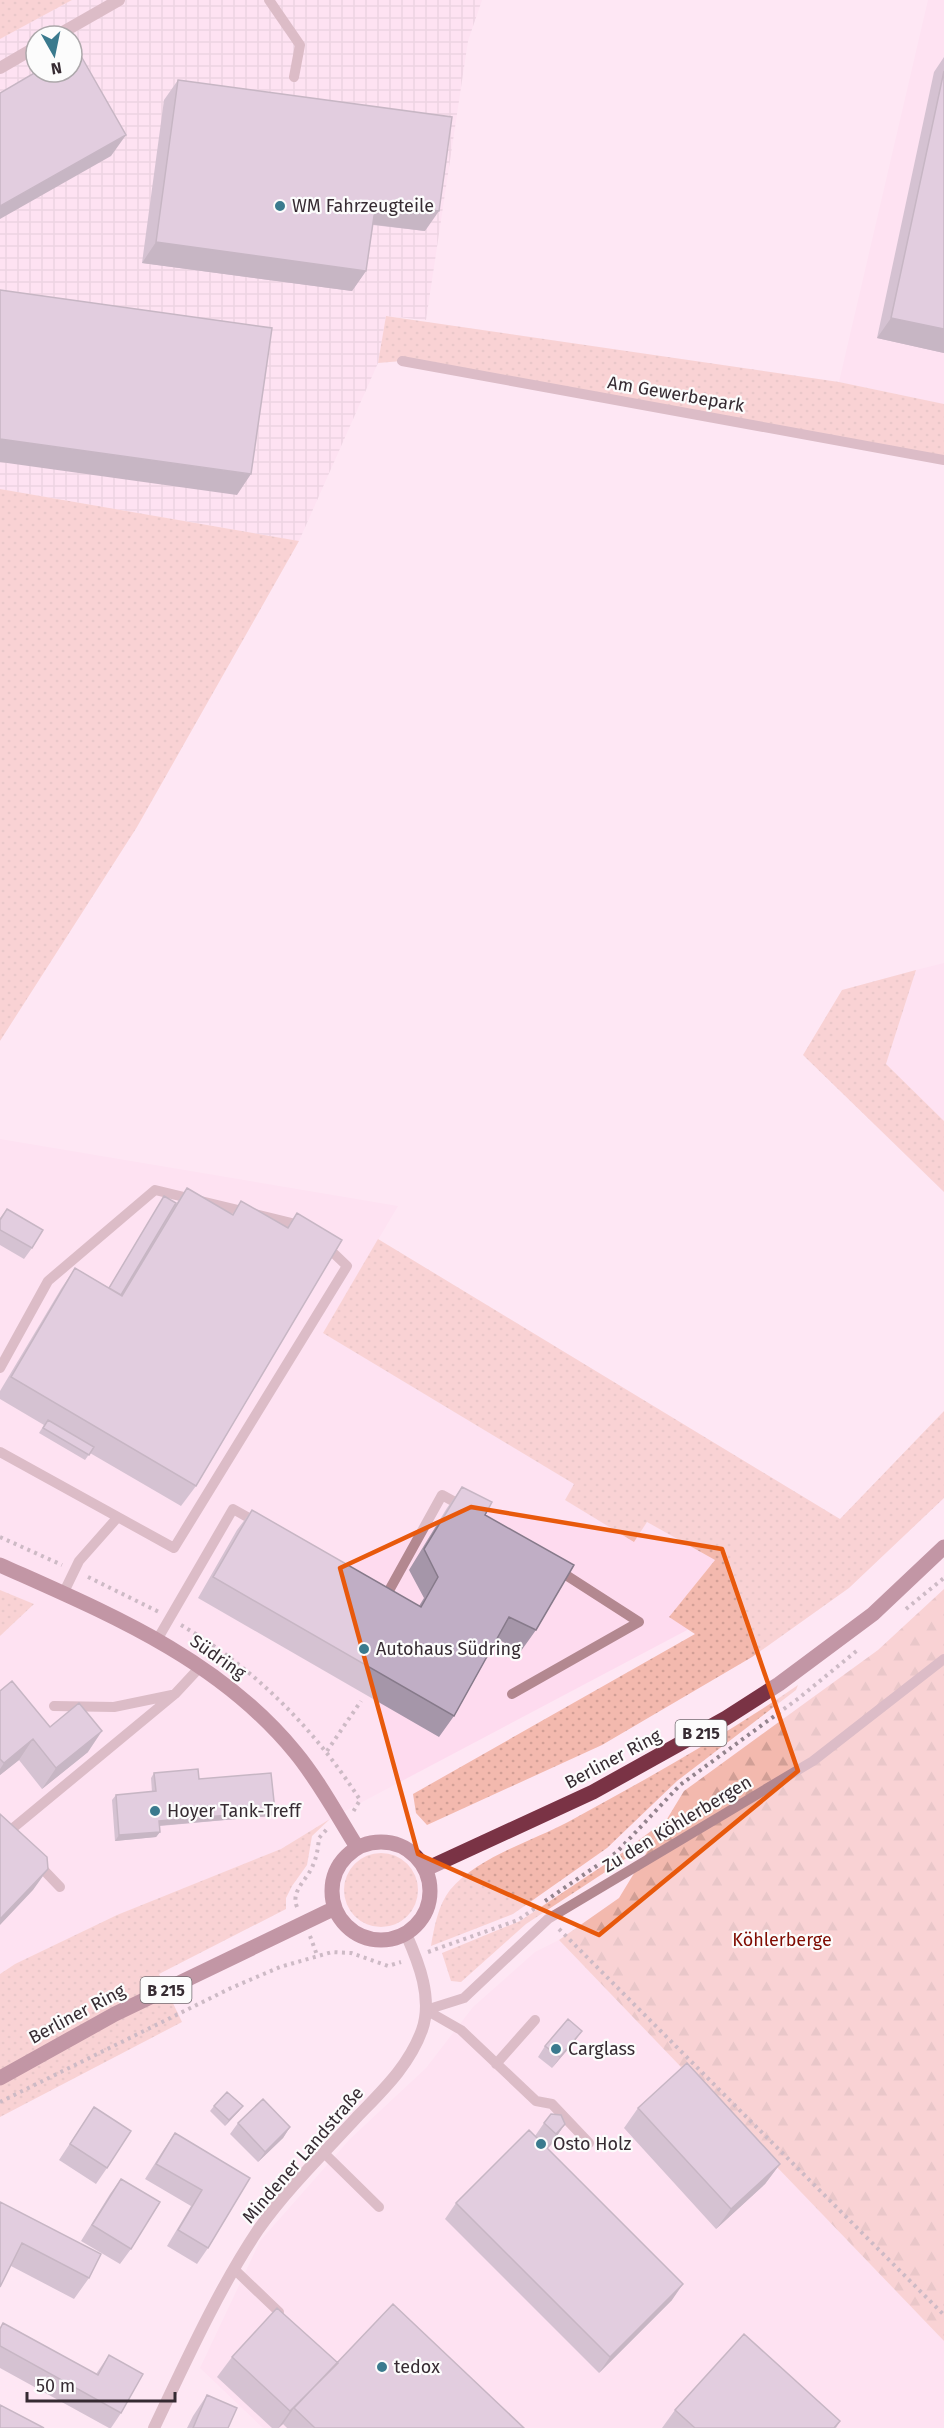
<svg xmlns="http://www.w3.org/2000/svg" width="944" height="2428" font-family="'Fira Sans',sans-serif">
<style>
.built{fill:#fedbef}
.industrial{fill:url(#industrial-grid);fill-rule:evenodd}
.grass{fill:url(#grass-dots)}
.forest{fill:url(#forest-firs)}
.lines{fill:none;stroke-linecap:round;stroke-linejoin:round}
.path{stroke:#93838d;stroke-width:4;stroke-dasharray:3 4.5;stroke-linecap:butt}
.lane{stroke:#b38890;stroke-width:10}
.street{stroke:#b38890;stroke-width:12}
.primary{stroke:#7a3345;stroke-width:15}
.wall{fill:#a596a9}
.shaded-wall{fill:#867a8a}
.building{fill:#c0aec5;stroke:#867a8a;stroke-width:1.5}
.marked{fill:none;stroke:#e8590c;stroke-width:4.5;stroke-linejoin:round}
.poi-dot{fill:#3a7a8e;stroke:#fcfcfc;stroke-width:2}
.labels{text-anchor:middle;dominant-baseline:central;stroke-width:4.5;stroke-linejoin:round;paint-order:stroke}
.shield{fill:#fcfcfc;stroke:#716a6f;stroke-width:1.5}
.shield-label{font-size:16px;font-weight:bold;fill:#362b32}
.poi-label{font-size:18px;fill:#362b32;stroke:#fcfcfc;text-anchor:start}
.street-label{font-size:18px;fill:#362b32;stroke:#fcfcfc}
.park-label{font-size:18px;fill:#7f0b01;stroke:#fcfcfc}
</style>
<defs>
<pattern id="industrial-grid" width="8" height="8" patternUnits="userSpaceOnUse" patternTransform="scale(1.5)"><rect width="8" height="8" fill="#fedbef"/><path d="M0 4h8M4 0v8" fill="none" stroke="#dabccd"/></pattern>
<pattern id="grass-dots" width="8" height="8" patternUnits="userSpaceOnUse" patternTransform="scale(1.5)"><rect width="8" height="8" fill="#f3b9ae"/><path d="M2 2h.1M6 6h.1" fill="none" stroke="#d19f96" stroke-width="1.8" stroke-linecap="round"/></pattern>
<pattern id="forest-firs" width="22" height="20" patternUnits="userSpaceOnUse" patternTransform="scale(1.5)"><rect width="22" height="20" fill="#f3b9ae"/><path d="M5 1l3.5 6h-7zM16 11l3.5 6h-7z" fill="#d19f96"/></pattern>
</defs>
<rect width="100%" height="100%" fill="#fee7f4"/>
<path class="built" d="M928,0H944V404L839,382Z
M944,963V1121L886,1064L916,970Z
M0,1139L398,1206L323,1333L574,1484L565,1500L634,1541L647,1522L715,1560L669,1617L689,1629L330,1819L281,1849L117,1915L15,1964L0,1974V1636L34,1604L0,1590Z
M559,1940L944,2341V2428H263L200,2368L260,2241L350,2139L426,2068L473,2007L535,1952Z"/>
<path class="industrial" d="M72,0H482L468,41L426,320L386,316L378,363L299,541L0,489V39ZM36,36H72V72H36Z"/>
<path class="grass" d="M0,0H72L0,39Z
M386,316L839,382L944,404V460L402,361L378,363Z
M0,489L299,541L137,827L0,1041Z
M916,970L886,1064L944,1121V1192L803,1055L842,990Z
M378,1239L840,1519L944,1411V1498L849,1588L752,1657L602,1745L427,1825L416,1813L413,1794L695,1634L669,1617L715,1560L647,1522L634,1542L565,1500L574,1484L323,1333Z
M0,1590L34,1604L0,1636Z
M798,1685L796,1690L677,1781L607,1848L513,1914L431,1946C434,1928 438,1905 450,1890C478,1857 530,1842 568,1822C647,1779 724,1736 798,1685Z
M330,1819L312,1836L307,1865L292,1886L286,1898V1909L159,1974L182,2022L0,2117V1974L15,1964L117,1915L281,1849Z
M667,1819L654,1840L526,1924L461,1982L451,1981L442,1953L520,1921L622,1853Z
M344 1890a37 37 0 1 1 74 0a37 37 0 1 1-74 0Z"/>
<path class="forest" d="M944,1589V2341L559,1940L619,1898L684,1791L878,1650Z"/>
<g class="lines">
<path class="path" d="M0,1537L62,1565
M88,1577L159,1612
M906,1609L944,1578
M181,1625C254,1668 315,1729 360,1800L353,1812
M327,1751L361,1701
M545,1901L617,1852L680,1785L799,1698L859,1649
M297,1907C290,1891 308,1879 313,1865C317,1856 318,1848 319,1838L327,1829
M559,1929L944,2315
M310,1936L317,1955
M428,1952L518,1920L537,1907
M0,2102L231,1988L280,1967L332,1952L351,1953L388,1966L401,1962"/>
<path class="lane" d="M269,0L300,45L294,77
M402,361L944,460
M0,1368L48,1281L155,1190L304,1226
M0,1452L174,1548L347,1266L324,1244
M381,1593L386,1596L442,1495L464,1507
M63,1594L79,1561L117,1518
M157,1640L233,1509L258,1523
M512,1694L639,1622L555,1568
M54,1706L114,1707L172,1695
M7,1833L175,1694L201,1666
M37,1863L60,1887
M426,2010L464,1998L548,1919L813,1761L944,1659
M426,2010L461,2030L536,2101L552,2104L589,2143
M496,2064L535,2020
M324,2153L379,2207
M235,2270L279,2312"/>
<path class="street" d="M56,36L119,0
M0,68L36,47
M154,2428C184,2365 219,2288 258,2230C286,2190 324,2153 357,2117C382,2091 409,2066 422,2030C433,1999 419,1963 406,1934"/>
<path class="primary" d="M0,1565C107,1613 218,1658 295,1752C319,1781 337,1815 357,1847
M332 1891a49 49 0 1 1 98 0a49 49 0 1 1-98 0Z
M426,1869L593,1792L726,1718L779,1684L873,1614L944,1547
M0,2078L115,2014L335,1908"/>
</g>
<path class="wall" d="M944,57V353L877,338L934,72Z
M178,80L425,231L373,225L366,271L352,291L142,263L164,100Z
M187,1188L232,1215L241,1201L287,1228L297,1213L196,1486L181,1506L90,1453L85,1460L39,1433L44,1425L0,1399V1391L61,1289L75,1268L109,1288L164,1196L176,1204Z
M7,1209L32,1248L24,1259L0,1245V1218Z
M462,1487L485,1515L536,1630L521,1651L497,1639L454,1716L439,1737L198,1598L237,1530L252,1510L419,1606L424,1598L409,1570L447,1508Z
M0,1691L50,1727L88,1752L42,1789L19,1760L0,1775Z
M154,1773L199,1779L271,1816L160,1826V1832L156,1837L115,1841L112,1800L116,1795L152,1792L151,1778Z
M574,2042L552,2068L538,2057L545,2046Z
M214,2106L239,2111L225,2126L210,2111Z
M94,2107L107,2168L96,2184L59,2160Z
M638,2108L780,2164L765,2184L716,2229L624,2128Z
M238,2123L290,2127L283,2138L258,2162L230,2134Z
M544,2123L565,2124L547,2149L672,2300L599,2373L445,2219L456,2203L535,2136Z
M175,2133L250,2178L208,2248L197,2264L167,2246L191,2206L145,2179L164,2149Z
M121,2179L131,2249L120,2264L81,2241L110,2194Z
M0,2202L89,2278L74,2299L11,2266Z
M3,2323L96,2374L109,2355L121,2413L111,2428H109L0,2368V2328Z
M232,2357L337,2363L524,2428H287L283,2424L279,2428H272L217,2377Z
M207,2395L228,2428H187L193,2416Z
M675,2410L840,2421L836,2428H662Z"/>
<path class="shaded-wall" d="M126,135L111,156L0,219V206Z
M376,202L439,211L425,231L361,223Z
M156,242L366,271L352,291L142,263Z
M891,318L944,329V353L877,338Z
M0,439L251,474L237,495L0,462Z
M102,1731L88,1752L42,1789L56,1768Z
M33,1739L19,1760L0,1775V1769L4,1763Z
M275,1811L271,1816L155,1826L159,1821Z
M160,1832L156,1837L115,1841L119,1835Z
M48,1869L33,1890L0,1925V1919Z
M582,2031L574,2042L552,2068L560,2057Z
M243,2106L239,2111L225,2126L229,2120Z
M565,2124L551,2145L542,2155L556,2134Z
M290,2127L283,2138L258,2162L265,2152Z
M780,2164L765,2184L716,2229L731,2209Z
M683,2284L672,2300L599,2373L610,2357Z
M338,2363L294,2408L283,2424L278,2428L290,2411Z"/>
<path class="building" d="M77,49L126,135L0,206V93L36,72H72V52Z
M944,71V329L891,318Z
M178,80L452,117L439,211L376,202L366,271L156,242Z
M0,290L272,328L251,474L0,439Z
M187,1188L233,1215L241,1201L288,1228L297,1213L342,1240L196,1486L11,1377L75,1268L122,1296Z
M164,1196L176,1203L121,1295L109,1288Z
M7,1209L43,1230L32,1248L0,1230V1220Z
M48,1420L94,1447L89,1455L43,1428Z
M462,1487L492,1502L485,1515L574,1565L536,1630L509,1617L454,1716L213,1577L252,1510L421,1607L438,1577L424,1549Z
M12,1681L50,1727L79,1703L102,1731L56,1768L33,1739L4,1763L0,1759V1691Z
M198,1769L199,1779L271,1773L275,1811L159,1821L160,1832L119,1835L116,1795L156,1791L154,1773Z
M0,1814L47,1857L48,1869L0,1919Z
M568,2019L582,2031L560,2057L545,2046Z
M687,2063L780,2164L731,2209L638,2108Z
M227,2092L243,2106L229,2120L214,2106Z
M263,2099L290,2127L265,2152L238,2123Z
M94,2107L131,2131L107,2168L70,2144Z
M551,2114L561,2115L565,2124L556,2134L544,2123Z
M529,2130L683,2284L610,2357L456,2203Z
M175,2133L250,2178L208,2248L178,2230L202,2190L156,2164Z
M121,2179L160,2202L131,2249L92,2225Z
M0,2202L101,2254L89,2278L22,2243L0,2287Z
M393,2304L524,2428H315L294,2408Z
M277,2308L338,2363L290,2411L232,2357Z
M3,2323L98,2375L109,2355L143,2374L121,2413L0,2346V2329Z
M744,2334L840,2421L834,2428H695L675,2410Z
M207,2395L237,2408L228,2428H193Z
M0,2405L44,2428H0Z"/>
<path d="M0 0H944V2428H0ZM471,1507L722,1549L798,1771L599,1935L418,1854L340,1568Z" fill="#fee7f4" fill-opacity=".55" fill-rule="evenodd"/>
<path class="marked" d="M471,1507L722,1549L798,1771L599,1935L418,1854L340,1568Z"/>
<g class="poi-dot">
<circle cx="280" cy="206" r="6"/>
<circle cx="364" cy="1649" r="6"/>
<circle cx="155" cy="1811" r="6"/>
<circle cx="556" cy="2049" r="6"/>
<circle cx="541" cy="2144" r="6"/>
<circle cx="382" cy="2367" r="6"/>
</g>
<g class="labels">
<g class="shield">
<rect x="675.5" y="1720" width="51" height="26" rx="4.5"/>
<rect x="140.5" y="1977" width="51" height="26" rx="4.5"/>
</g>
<g class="shield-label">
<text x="701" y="1733">B 215</text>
<text x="166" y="1990">B 215</text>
</g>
<g class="poi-label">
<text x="292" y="206">WM Fahrzeugteile</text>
<text x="376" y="1649">Autohaus Südring</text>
<text x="167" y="1811">Hoyer Tank-Treff</text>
<text x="568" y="2049">Carglass</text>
<text x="553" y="2144">Osto Holz</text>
<text x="394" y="2367">tedox</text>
</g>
<g class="street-label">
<text transform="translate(676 394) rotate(10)">Am Gewerbepark</text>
<text transform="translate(218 1657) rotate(35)">Südring</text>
<text transform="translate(613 1759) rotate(-28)">Berliner Ring</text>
<text transform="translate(677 1824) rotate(-31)">Zu den Köhlerbergen</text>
<text transform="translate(77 2014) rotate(-28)">Berliner Ring</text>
<text transform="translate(303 2155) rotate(-49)">Mindener Landstraße</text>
</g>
<g class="park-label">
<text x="782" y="1940">Köhlerberge</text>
</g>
</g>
<g transform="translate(54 54) rotate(171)"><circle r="28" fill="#fcfcfc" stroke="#ada8ab" stroke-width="1.5"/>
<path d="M0-4.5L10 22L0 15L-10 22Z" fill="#3a7a8e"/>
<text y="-9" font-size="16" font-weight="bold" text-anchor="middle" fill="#362b32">N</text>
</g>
<path d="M27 2392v9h148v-9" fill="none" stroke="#362b32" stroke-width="3"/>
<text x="36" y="2392" font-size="18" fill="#362b32" stroke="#fcfcfc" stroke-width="4.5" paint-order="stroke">50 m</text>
</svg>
